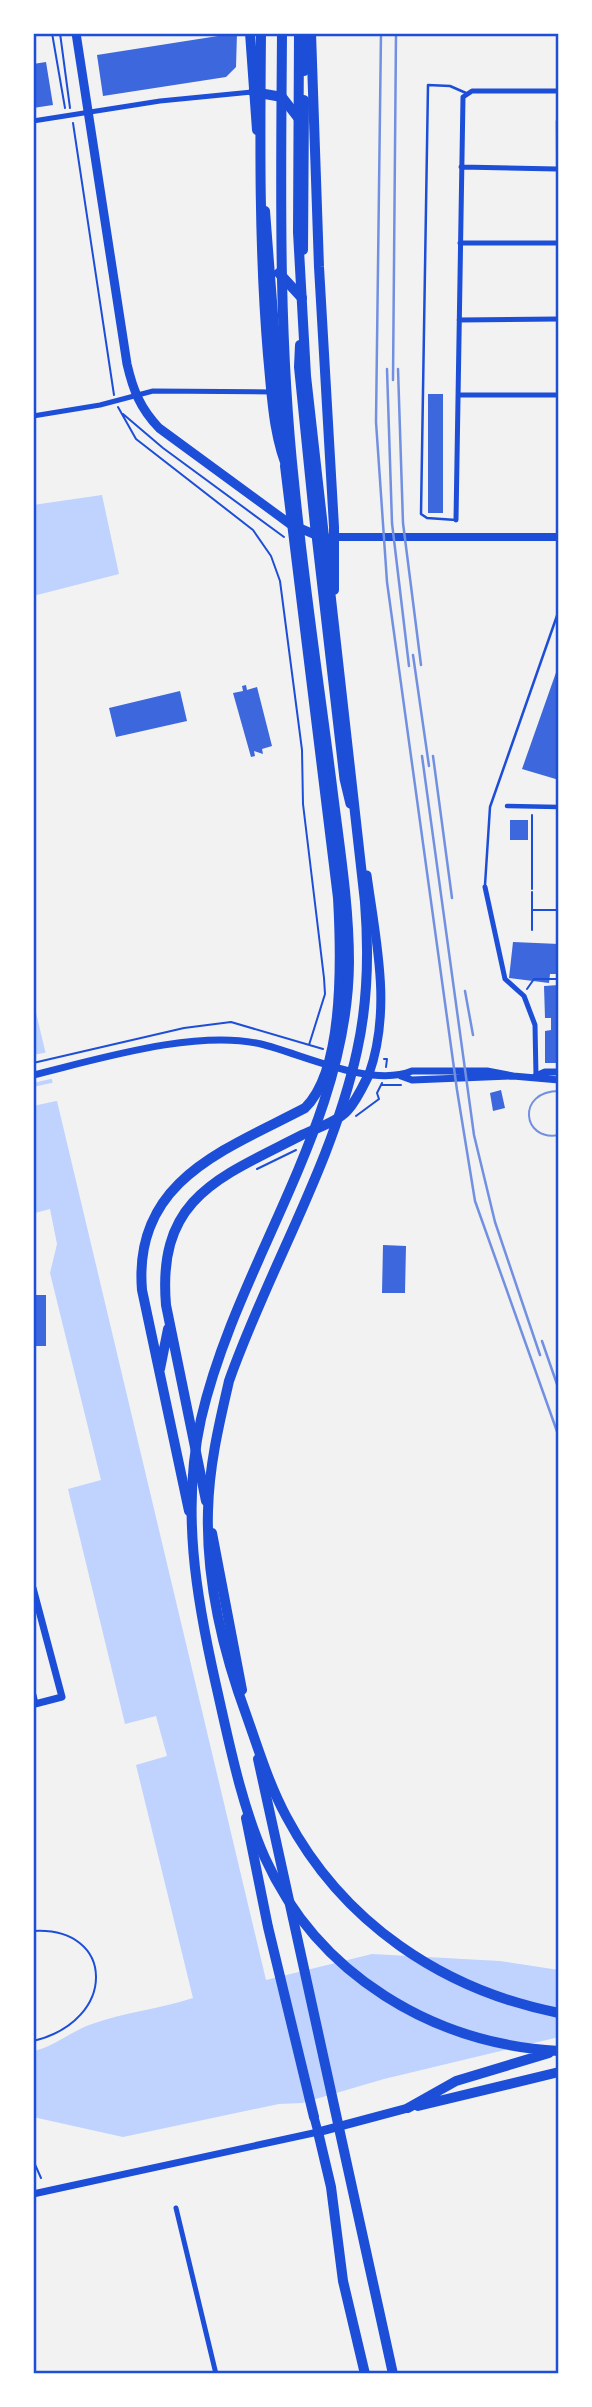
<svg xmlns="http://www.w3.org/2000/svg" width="592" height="2407" font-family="'Space Grotesk',sans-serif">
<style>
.water{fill:#bfd3fe}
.pier{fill:#f2f2f2}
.building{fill:#3d67dc}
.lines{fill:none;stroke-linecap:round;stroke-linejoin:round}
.path{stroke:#1d4ed8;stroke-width:2}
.service{stroke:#1d4ed8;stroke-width:2.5}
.pedestrian{stroke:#1d4ed8;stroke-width:4.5}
.minor{stroke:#1d4ed8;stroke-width:5}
.tertiary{stroke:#1d4ed8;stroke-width:7}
.secondary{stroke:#1d4ed8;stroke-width:8}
.primary{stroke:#1d4ed8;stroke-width:9}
.trunk{stroke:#1d4ed8;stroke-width:10}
.motorway{stroke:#1d4ed8;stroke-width:10}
.tram{stroke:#7290e2;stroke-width:2}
.rail{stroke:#7290e2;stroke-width:2.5}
.neatline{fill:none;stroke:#1d4ed8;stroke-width:2.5}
</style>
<rect width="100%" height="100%" fill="#f2f2f2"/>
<path class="water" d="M102,495L119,574L33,596V505Z
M33,1000L266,1980L372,1954L500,1961L559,1970V2037L384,2079L302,2103L279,2104L123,2137L33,2117V2051C54,2047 71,2031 92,2024C124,2012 160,2009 193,1998L136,1765L167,1756L156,1716L125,1724L68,1489L101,1480L50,1273L57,1244L50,1209L35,1213L33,1207Z"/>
<path class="pier" d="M49,1052L55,1078L33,1083V1055Z
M56,1082L61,1100L33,1106V1087Z"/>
<path class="building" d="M237,33L236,67L226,77L103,96L97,55Z
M46,62L53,105L33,108V64Z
M428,394H443V513H428Z
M559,664V780L522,769Z
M246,685L247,690L257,687L272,746L262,749L263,754L254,751L255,756L251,757L233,693L243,691L242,686Z
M180,691L187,721L116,737L109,708Z
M510,820H528V840H510Z
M513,942L559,944V974H550L549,983L509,978Z
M559,985V1063H545V1031L551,1030V1018H545L544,986Z
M501,1090L505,1108L493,1111L490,1093Z
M383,1245L406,1246L405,1293H382Z
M33,1295H46V1346H33Z"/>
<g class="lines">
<path class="path" d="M52,33L65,108
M60,33L70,108
M73,123L114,395
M118,407L136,439L253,530L271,556L280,581L302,750L303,804L324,978L325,994L309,1045
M123,414L163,448L284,537
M532,815V889
M532,910H559
M532,930V892
M527,989L534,979H559
M384,1059H387L386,1067
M33,1063L184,1028L231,1022L323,1049
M382,1085H401
M356,1116L379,1099L377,1093L382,1083
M257,1169L296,1150
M33,1931C116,1926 118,2021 33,2041
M33,2160L41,2178"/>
<path class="service" d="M557,121L558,319
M456,520L427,518L421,514L428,85L450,86L466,93
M485,885L490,807L559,610"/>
<path class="pedestrian" d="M507,806L559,807"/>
<path class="minor" d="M33,121L160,101L252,92
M461,167L557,169
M460,243H559
M459,320L558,319
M33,348V351
M458,395H559
M33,416L100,405L153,391L272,392
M456,520L463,97L472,91H559
M485,887L505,979L524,996L535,1025L536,1076
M176,2208L216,2374"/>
<path class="tertiary" d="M33,1075C99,1059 196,1029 261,1044C302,1054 371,1088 412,1071H487L513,1076
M401,1076L412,1080L513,1076L559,1080
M536,1076L545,1072H559
M33,1588L62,1697L35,1704L33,1695
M33,2194L318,2132"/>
<path class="secondary" d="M331,537H559"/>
<path class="primary" d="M76,33L127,364C133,390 140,408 159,428L290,524L316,535L344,779L350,804
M367,875C376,941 392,1009 369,1074
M314,2117L318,2132L408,2108"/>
<path class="trunk" d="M250,33L257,130
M304,71L305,33
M253,92L282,97L299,119
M265,211L283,444
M303,250L304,100
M279,273L302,298
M300,345L299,367L316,535
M160,1369L168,1329
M206,1501L166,1305C157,1198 218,1178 300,1136C314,1129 337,1122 347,1111C357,1100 363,1086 369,1074
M189,1511L142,1290C133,1180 225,1150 305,1108C345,1069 341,951 338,898L285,466
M212,1533L242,1690
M258,1759L393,2374
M246,1818L268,1927L314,2117
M318,2132L331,2187L343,2281L365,2374"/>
<path class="motorway" d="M261,33C260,141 259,248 268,355C272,396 273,437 290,475
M282,33C281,183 278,333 294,482C304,586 320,690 333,794C340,850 349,906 349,962C348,1126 237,1263 201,1419C181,1509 196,1597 216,1685C229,1742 241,1804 265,1858C318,1975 433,2044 559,2051
M299,33L298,232L306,376L365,902C369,953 368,1002 357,1051C332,1166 268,1270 229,1381C219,1424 209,1466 208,1511C206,1581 223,1652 247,1717C259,1751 269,1784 286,1816C342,1922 442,1990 559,2013
M311,33L319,267L334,527V590
M418,2106L559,2072
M408,2108L456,2081L549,2053"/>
<path class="tram" d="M559,1091C516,1091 522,1142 559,1135"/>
<path class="rail" d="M381,33L376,422L387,582L457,1090L475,1201L559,1437
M387,369L392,523L409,666
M398,369L403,523L421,665
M393,380L396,33
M413,655L429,766
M422,756L474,1135L495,1222L540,1355
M433,756L452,898
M465,991L473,1035
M542,1341L559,1390"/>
</g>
<rect width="592" height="2407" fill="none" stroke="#ffffff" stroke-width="70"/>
<rect x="35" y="35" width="522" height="2337" class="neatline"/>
</svg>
